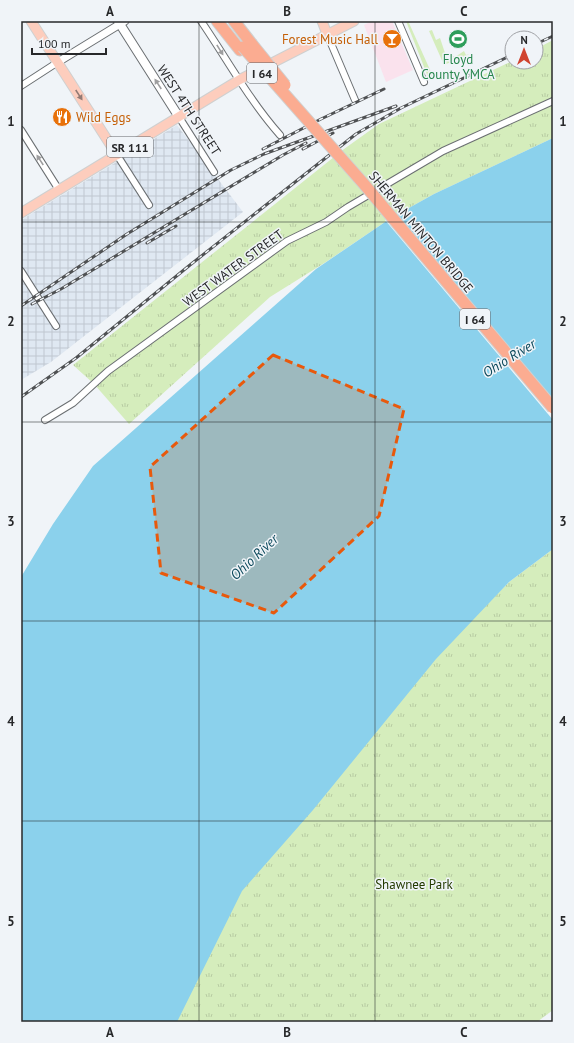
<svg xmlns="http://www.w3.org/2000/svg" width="574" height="1043" font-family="'PT Sans',sans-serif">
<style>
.commercial{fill:#fae2ed}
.industrial{fill:url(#industrial-grid)}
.grass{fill:#d5edbc}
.park{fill:url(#park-tufts)}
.water{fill:#8bd1ec}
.pier{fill:#f0f4f8}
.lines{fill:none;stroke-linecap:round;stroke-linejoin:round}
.minor-casing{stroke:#6b6f72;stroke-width:8}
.tertiary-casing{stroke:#6b6f72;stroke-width:9}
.secondary-casing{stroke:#6b6f72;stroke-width:10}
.primary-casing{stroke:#cfd0d0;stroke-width:11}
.motorway-casing{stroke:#cfd0d0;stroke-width:13}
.minor{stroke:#fff;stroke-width:6}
.tertiary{stroke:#fff;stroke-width:7}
.secondary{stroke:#fff;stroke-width:8}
.primary{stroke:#fdcdbd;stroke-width:9}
.motorway{stroke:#fbac91;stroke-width:11}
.rail-casing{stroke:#4f5153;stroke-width:3}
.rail{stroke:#f0f4f8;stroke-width:1.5;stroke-dasharray:4.5;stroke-linecap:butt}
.motorway-bridge-casing{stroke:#cfd0d0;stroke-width:13;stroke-linecap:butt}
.motorway-bridge{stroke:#fbac91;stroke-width:11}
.oneway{fill:#9e9e9f}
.oneway2{fill:#927a74}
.marked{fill:#e8590c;fill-opacity:0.2;stroke:#e8590c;stroke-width:3;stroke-dasharray:8 5;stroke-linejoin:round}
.grid{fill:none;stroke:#27282a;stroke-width:1;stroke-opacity:0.55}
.labels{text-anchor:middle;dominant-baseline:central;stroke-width:3;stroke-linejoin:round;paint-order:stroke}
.shield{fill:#f0f4f8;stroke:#636568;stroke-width:1}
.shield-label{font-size:12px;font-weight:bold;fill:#27282a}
.food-label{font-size:13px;fill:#c56008;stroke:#f0f4f8;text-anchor:end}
.leisure-label{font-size:13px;fill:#27864d;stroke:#f0f4f8}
.street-label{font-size:13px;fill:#27282a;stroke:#f0f4f8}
.park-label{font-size:13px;fill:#243b00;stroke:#f0f4f8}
.water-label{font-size:14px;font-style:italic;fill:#0c495c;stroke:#f0f4f8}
.neatline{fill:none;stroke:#27282a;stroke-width:1.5}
.grid-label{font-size:13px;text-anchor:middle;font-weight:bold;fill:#27282a}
</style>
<defs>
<pattern id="industrial-grid" width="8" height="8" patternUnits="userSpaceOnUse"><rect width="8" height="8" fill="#dfe8f2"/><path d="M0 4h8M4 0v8" fill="none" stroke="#bfc7d0"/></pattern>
<pattern id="park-tufts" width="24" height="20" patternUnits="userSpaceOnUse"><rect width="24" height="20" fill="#d5edbc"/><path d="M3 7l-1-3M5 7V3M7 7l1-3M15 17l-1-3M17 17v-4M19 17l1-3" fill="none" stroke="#b7cba2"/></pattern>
</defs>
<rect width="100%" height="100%" fill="#f0f4f8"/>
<path class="commercial" d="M372,21H392L413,70L386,82L364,25Z"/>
<path class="industrial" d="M177,125L243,212L51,362L21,380V220Z"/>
<path class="grass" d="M406,21H412L409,23L431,72L435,73L434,76L428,77Z
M432,30L436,40L440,38L447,59L454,56L455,57L464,51L466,55L470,54L444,65L429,31Z"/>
<path class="park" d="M553,40V138L434,194L391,218L326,262L270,297L129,424L94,384L73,365L344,149L379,124L512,61V62H536V49Z
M553,549V1010L537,1022H176L200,960L264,850L352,741L509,582Z"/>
<path class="water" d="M553,138V549L509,582L436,659L313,810L242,891L177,1022H21V577L53,524L93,466L316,269L391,218L434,194Z"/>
<path class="pier" d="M390,216L553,404V420L385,220Z"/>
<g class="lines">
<defs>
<path id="minor" d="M201,21C227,59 249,100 280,135
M398,21L424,82
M327,34L355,100
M21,86L58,62
M179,117L214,172
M21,130L59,190
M117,155L149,205
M21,271L56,326
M45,420L73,403L108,371L287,241L326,222L348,207L443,151L553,101"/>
<path id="tertiary" d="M58,62L125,21"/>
<path id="secondary" d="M118,21L179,117"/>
<path id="primary" d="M31,21L117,155
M322,21L327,34
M21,213L239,80L354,21"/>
<path id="motorway" d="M217,21L240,50
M234,21L251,43"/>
</defs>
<use href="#minor" class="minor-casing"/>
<use href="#tertiary" class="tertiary-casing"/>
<use href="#secondary" class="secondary-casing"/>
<use href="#primary" class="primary-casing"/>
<use href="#motorway" class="motorway-casing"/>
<use href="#minor" class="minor"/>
<use href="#tertiary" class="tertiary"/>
<use href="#secondary" class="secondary"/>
<use href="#primary" class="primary"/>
<use href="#motorway" class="motorway"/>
<defs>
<path id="rail" d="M536,44L553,36
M263,149L321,119L384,89
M303,149L333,133
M147,243L176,226
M32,304L61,289L283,155L306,143
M21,306L127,234L231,170L264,154L396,106
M21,397L76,358L190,265L356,134L401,108L512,55"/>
</defs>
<use href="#rail" class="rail-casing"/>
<use href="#rail" class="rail"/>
<defs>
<path id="motorway-bridge" d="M251,43L285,85
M243,47L363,183L553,408"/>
</defs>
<use href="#motorway-bridge" class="motorway-bridge-casing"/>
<use href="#motorway-bridge" class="motorway-bridge"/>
</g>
<defs><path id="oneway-solid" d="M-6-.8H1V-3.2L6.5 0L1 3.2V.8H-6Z"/></defs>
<g class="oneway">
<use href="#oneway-solid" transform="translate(220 50) rotate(58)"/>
<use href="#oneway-solid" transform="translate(158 84) rotate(-123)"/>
<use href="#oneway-solid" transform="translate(40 160) rotate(-123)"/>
</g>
<use class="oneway2" href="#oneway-solid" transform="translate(79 95) rotate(57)"/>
<path class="marked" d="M273,355L404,409L379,516L274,613L161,573L150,467Z"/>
<path class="grid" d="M199,21V1022M375,21V1022M21,222H553M21,422H553M21,621H553M21,821H553"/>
<defs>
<symbol id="bar-disc" viewBox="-11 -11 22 22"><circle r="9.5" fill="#e8710a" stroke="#f0f4f8"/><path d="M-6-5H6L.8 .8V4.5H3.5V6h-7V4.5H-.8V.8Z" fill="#fff"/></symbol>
<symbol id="stadium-disc" viewBox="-11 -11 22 22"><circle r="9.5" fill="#2e9e5b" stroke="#f0f4f8"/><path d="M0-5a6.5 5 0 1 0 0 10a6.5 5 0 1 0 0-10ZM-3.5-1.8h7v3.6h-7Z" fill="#fff"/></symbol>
<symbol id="restaurant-disc" viewBox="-11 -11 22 22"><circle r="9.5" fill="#e8710a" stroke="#f0f4f8"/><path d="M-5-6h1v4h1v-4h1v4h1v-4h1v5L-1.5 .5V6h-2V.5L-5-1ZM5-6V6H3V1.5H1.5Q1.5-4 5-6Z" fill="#fff"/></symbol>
</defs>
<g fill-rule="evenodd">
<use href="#bar-disc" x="381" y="28" width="22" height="22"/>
<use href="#stadium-disc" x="447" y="28" width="22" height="22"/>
<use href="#restaurant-disc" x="51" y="106" width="22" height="22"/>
</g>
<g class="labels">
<g class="shield">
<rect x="247" y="63" width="30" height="20" rx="3"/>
<rect x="107" y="137" width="46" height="20" rx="3"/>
<rect x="460" y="309" width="30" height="20" rx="3"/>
</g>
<g class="shield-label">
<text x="262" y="73">I 64</text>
<text x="130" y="147">SR 111</text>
<text x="475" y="319">I 64</text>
</g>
<g class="food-label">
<text x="378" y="39">Forest Music Hall</text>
<text x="76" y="117" text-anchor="start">Wild Eggs</text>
</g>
<g class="leisure-label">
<text x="458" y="59">Floyd<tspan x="458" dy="15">County YMCA</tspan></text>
</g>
<g class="street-label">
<text transform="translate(189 110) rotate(57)">WEST 4TH STREET</text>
<text transform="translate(421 232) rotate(50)">SHERMAN MINTON BRIDGE</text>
<text transform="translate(233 268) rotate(-36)">WEST WATER STREET</text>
</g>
<g class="park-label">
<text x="414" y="884">Shawnee Park</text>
</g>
<g class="water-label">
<text transform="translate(509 358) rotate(-32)">Ohio River</text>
<text transform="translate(254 557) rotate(-43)">Ohio River</text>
</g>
</g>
<rect width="574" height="1043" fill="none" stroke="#f0f4f8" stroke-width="44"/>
<g transform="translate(524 50)"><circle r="19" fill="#f0f4f8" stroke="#a0a2a6"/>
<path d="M0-3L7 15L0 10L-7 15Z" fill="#d0442f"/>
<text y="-6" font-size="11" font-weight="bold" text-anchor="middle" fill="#27282a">N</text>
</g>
<path d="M32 48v6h74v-6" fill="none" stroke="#27282a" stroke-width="2"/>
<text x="38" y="48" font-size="12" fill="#27282a" stroke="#f0f4f8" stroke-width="3" paint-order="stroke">100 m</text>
<rect x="22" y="22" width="530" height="999" class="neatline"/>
<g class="grid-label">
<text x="110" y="16">A</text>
<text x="287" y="16">B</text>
<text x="464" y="16">C</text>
<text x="11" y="126">1</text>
<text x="563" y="126">1</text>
<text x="11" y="326">2</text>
<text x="563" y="326">2</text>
<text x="11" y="526">3</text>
<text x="563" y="526">3</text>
<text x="11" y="726">4</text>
<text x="563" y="726">4</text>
<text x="11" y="926">5</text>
<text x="563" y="926">5</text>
<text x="110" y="1037">A</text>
<text x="287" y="1037">B</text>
<text x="464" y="1037">C</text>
</g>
</svg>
